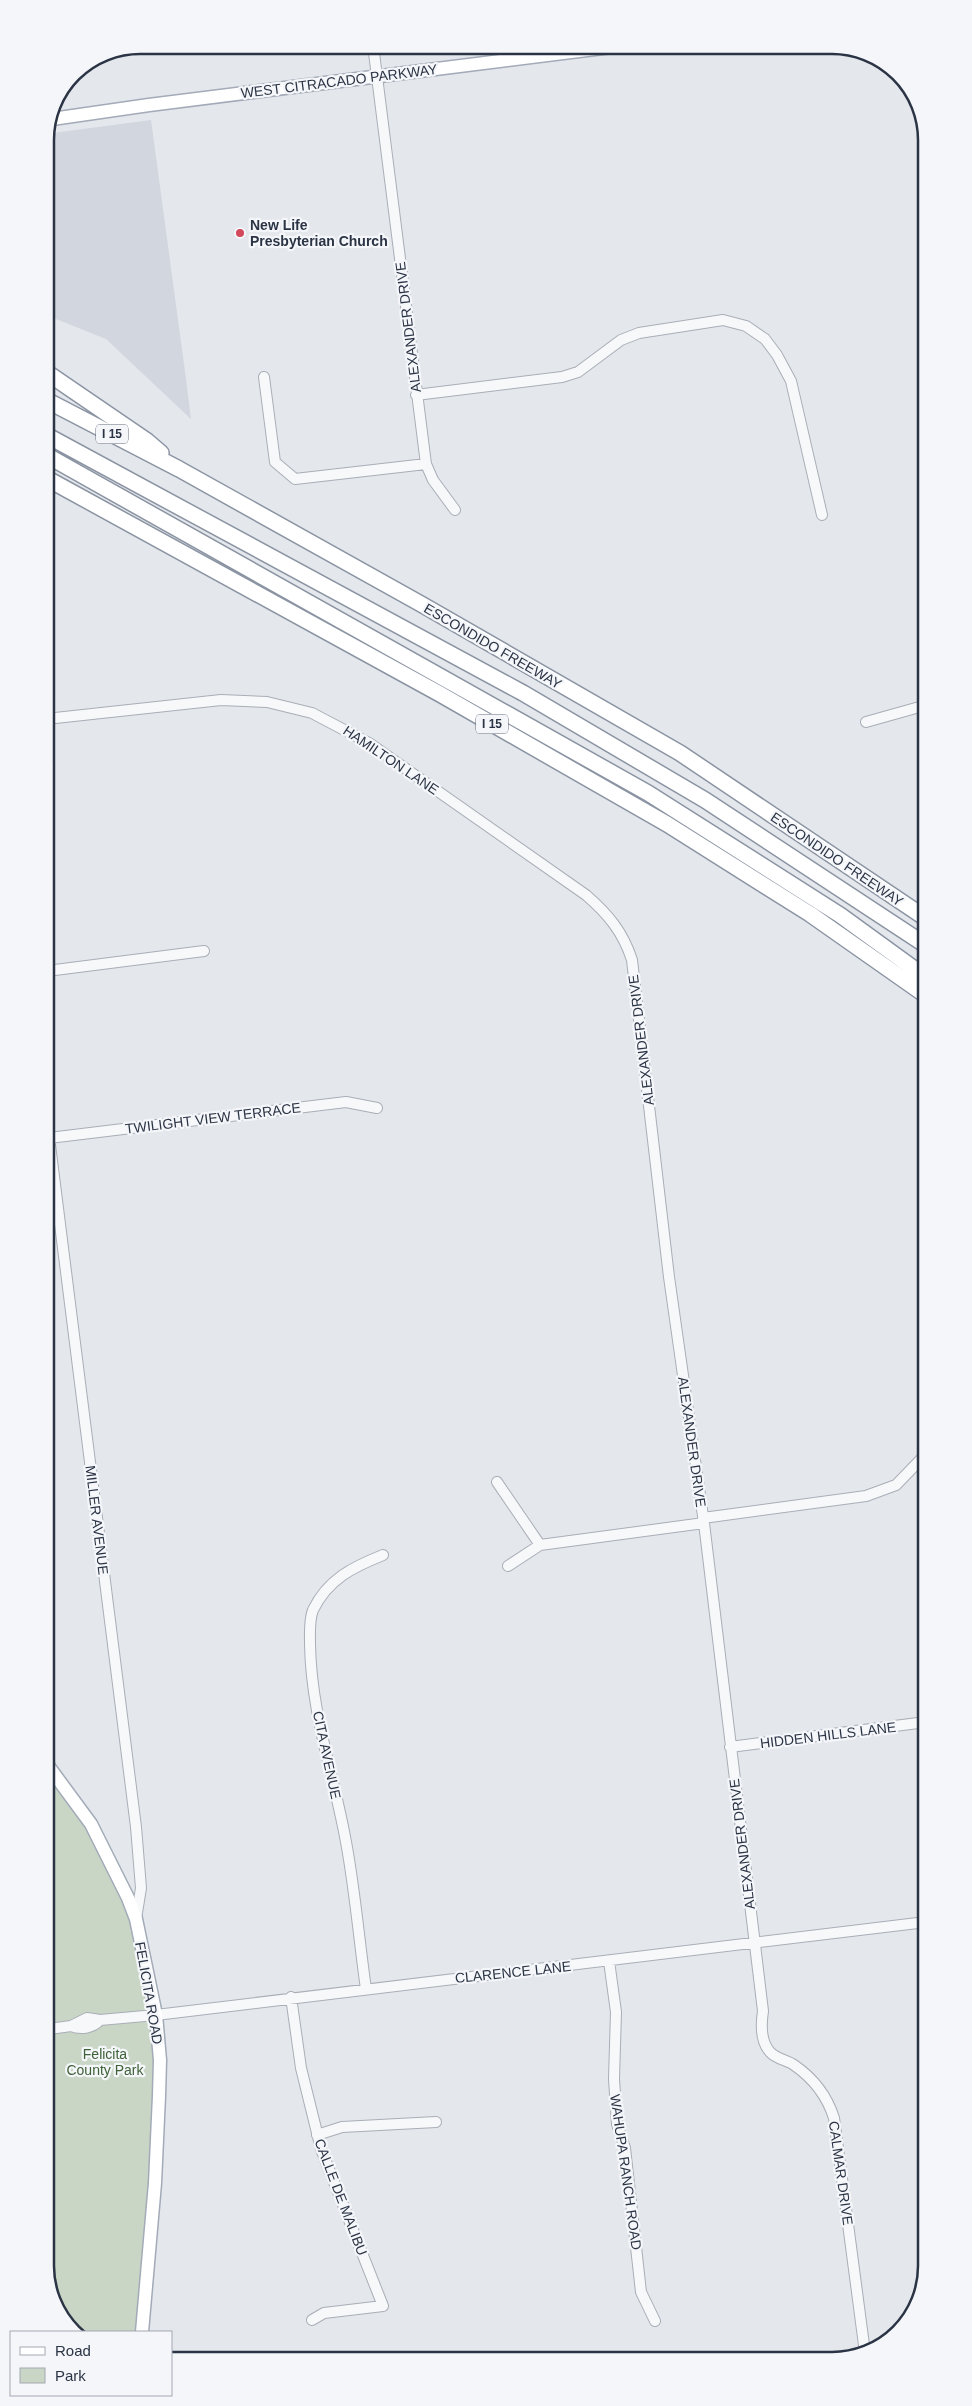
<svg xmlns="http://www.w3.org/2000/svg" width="972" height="2406" font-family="Arial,sans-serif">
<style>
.built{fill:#d2d6de}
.green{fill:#c9d6c5}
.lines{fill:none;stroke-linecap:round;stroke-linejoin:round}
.minor-casing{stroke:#a9aeb7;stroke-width:12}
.major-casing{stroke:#a3abb8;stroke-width:15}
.highway-casing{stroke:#8b94a3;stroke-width:18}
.minor{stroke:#f7f8fa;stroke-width:10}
.major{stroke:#fff;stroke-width:12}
.highway{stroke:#fff;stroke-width:15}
.poi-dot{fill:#d1495b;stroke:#f4f6f9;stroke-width:2}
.labels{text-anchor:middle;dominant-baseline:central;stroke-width:4.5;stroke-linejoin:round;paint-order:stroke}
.shield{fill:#f4f6f9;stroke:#676e7b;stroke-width:1}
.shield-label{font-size:12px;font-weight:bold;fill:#2b3445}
.street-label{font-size:14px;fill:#2b3445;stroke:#f4f6f9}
.poi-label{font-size:14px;font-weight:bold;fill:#2b3445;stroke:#f4f6f9;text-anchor:start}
.park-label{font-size:14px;fill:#3f6138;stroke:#f4f6f9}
.rim{fill:none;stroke:#2b3445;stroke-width:2.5}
</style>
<rect width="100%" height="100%" fill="#e4e7ec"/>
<path class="built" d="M151,120L186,379L191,419L106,339L46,315L45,134Z"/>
<path class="green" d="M49,1767L63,1786L129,1899L160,2060L142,2332H76L50,2296Z"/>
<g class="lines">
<defs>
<path id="minor" d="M373,45L426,464L433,480L455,510
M264,377L275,462L295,479L426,464
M416,395L562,377L578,372L621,340L639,333L723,320L746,326L765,339L777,355L791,381L822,515
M46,719L221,700L267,702L312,713L369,743L586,895C608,914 623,932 632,960L669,1277L704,1523L763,2011C761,2024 760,2041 770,2052C776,2059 787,2060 794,2065C813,2078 827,2096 834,2118L864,2345
M866,722L923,706
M47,971L204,951
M47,1121L136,1827L141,1888L136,1919
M49,1138L346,1102L377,1108
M497,1482L540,1545
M703,1518L866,1496L896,1485L925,1455
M508,1566L540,1545L704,1523
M730,1747L926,1722
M609,1961L616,2012L614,2079L617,2124L625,2148L641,2292L655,2321
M366,1989C359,1940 355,1890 346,1842C334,1775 311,1713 310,1644C310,1633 309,1620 313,1610C328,1579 353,1567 383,1555
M291,1997L301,2068L321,2149L383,2306L324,2313L312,2320
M71,2026C81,2030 93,2028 100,2020
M49,2029L71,2026L87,2018L100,2020L156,2015L926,1922
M317,2135L342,2127L436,2122"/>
<path id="major" d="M52,119L149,105L627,45
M49,1767L91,1824L128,1898L136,1919L156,2015L160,2060L159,2096L155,2183L142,2332"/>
<path id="highway" d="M46,372L147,441L161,453
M46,400L179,469L421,604L680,753L924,917
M46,435L523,693L705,800L924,944
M46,455L648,793L840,915L924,976
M46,478L440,694L667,824L810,914L924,994"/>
</defs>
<use href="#minor" class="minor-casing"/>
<use href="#major" class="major-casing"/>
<use href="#highway" class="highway-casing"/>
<use href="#minor" class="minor"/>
<use href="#major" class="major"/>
<use href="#highway" class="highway"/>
</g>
<circle class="poi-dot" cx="240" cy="233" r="5"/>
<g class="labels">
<g class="shield">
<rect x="96" y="424.5" width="32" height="19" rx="4"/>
<rect x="476" y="714.5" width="32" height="19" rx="4"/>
</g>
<g class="shield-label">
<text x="112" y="434">I 15</text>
<text x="492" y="724">I 15</text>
</g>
<g class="street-label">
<text transform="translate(339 81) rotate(-7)">WEST CITRACADO PARKWAY</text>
<text transform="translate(408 327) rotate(-97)">ALEXANDER DRIVE</text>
<text transform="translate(493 646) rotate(30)">ESCONDIDO FREEWAY</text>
<text transform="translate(391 760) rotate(34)">HAMILTON LANE</text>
<text transform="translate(837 859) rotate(34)">ESCONDIDO FREEWAY</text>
<text transform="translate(641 1040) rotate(-97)">ALEXANDER DRIVE</text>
<text transform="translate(213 1118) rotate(-7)">TWILIGHT VIEW TERRACE</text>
<text transform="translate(692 1442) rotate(82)">ALEXANDER DRIVE</text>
<text transform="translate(97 1520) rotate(83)">MILLER AVENUE</text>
<text transform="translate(828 1735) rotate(-7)">HIDDEN HILLS LANE</text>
<text transform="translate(327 1755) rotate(78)">CITA AVENUE</text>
<text transform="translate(742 1844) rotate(-97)">ALEXANDER DRIVE</text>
<text transform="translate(513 1972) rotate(-6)">CLARENCE LANE</text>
<text transform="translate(149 1993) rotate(80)">FELICITA ROAD</text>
<text transform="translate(626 2172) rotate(82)">WAHUPA RANCH ROAD</text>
<text transform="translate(841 2173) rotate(82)">CALMAR DRIVE</text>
<text transform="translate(341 2197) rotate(69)">CALLE DE MALIBU</text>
</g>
<g class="poi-label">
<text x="250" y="225">New Life<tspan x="250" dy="16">Presbyterian Church</tspan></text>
</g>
<g class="park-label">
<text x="105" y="2054">Felicita<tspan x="105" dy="16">County Park</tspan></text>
</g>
</g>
<path d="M0 0H972V2406H0ZM140 54H832A86 86 0 0 1 918 140V2266A86 86 0 0 1 832 2352H140A86 86 0 0 1 54 2266V140A86 86 0 0 1 140 54Z" fill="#f4f6f9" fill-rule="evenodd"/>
<path class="rim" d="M140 54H832A86 86 0 0 1 918 140V2266A86 86 0 0 1 832 2352H140A86 86 0 0 1 54 2266V140A86 86 0 0 1 140 54Z"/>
<rect x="10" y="2331" width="162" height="65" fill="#f4f6f9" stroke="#a4a8b1"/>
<rect x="20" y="2347" width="25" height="8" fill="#ffffff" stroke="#a4a8b1"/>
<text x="55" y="2356" font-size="15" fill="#2b3445">Road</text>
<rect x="20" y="2368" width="25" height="15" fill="#c9d6c5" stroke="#a4a8b1"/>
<text x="55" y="2381" font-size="15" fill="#2b3445">Park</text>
</svg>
